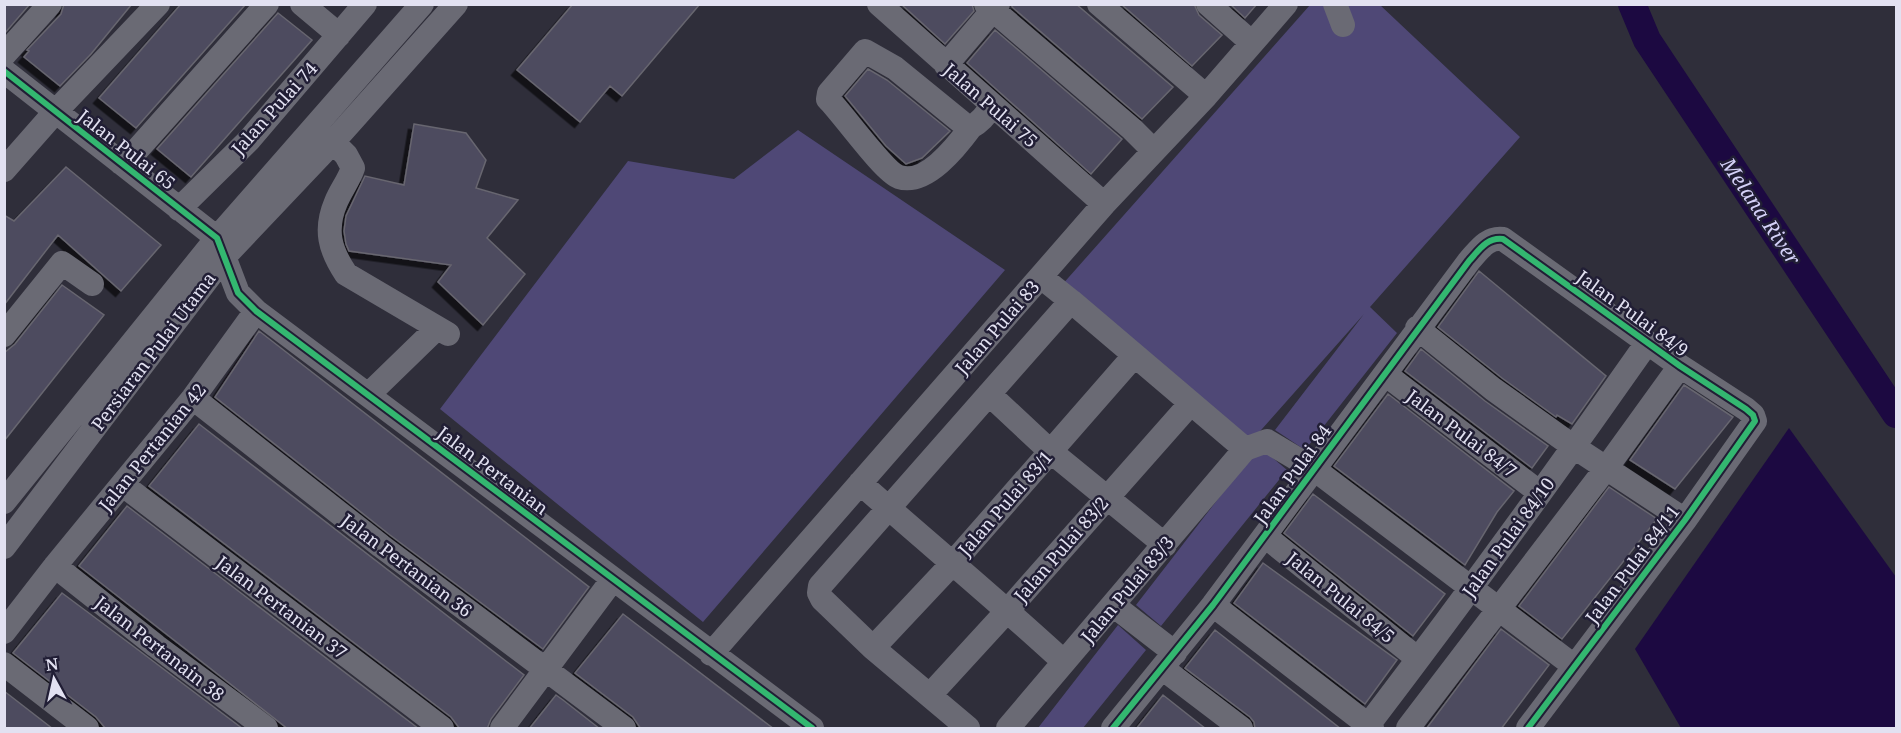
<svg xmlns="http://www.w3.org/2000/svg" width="1901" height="733" font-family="'Noto Serif',serif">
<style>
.green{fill:#4f4876}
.water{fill:#1c0941}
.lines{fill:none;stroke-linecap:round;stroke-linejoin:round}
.river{stroke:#1c0941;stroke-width:28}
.building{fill:#4e4b5e;stroke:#676670;stroke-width:1.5;filter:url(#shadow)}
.minor{stroke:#6a6a74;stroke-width:24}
.cycleway-casing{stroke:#211e35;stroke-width:10}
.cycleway{stroke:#33b770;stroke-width:6}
.labels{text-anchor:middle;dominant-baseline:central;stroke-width:5;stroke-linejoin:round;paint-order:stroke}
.street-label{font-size:18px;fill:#e2e1f1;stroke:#211e35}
.water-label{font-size:20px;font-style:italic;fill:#d4d1f8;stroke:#211e35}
</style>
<defs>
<filter id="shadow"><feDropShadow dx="-5.5" dy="5.5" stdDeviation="0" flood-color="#0009"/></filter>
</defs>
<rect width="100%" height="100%" fill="#2f2e3a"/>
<path class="green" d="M1310,5H1380L1520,137L1370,307L1397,333L1305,450L1275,430L1364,314L1246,447L1061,286Z
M798,130L1005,270L703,622L440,409L628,161L734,179Z
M1259,446L1287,470L1161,626L1136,605Z
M1118,625L1146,650L1083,728H1038Z"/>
<path class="water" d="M1789,428L1896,577V728H1681L1635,649Z"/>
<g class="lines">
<path class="river" d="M1632,4L1647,40L1896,414"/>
</g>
<path class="building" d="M4,4H30L5,33L4,32Z
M64,4H132L91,54L60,86L24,57L29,51L27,50L61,14Z
M181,4H246L136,128L99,98Z
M573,4H700L622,96L610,86L580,122L517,70Z
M901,4H972L974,11L945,44Z
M1012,4H1076L1173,87L1142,119L1012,7Z
M1121,4H1194L1199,15L1222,35L1192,66Z
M1230,4H1257L1245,18Z
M278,13L312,40L191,177L157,149Z
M995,30L1122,139L1091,174L967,63Z
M868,69L887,80L950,131L922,158L906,164L886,146L845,96Z
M414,124L466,133L486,160L476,188L518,200L487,238L525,274L483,325L438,282L451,265L349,251L346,244L344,231L346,216L365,176L404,185Z
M66,167L161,245L121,291L58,235L4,305V215L14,221Z
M1479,271L1606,376L1572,424L1557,415L1556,417L1502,378L1438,327Z
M62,285L104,315L4,441V353L15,344Z
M259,331L589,587L543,649L390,535L215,397Z
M1421,349L1485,401L1548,446L1532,468L1405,371Z
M1684,385L1733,417L1675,489L1630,460Z
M1388,394L1514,491L1497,512L1465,565L1334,466Z
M199,424L524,675L491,719L487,729H460L451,717L149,486Z
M1609,487L1657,519L1562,639L1519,606Z
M1313,494L1445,594L1413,636L1284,533Z
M127,506L419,729H288L79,566Z
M1263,563L1397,660L1365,704L1234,603Z
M62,593L129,643L243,729H106L96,717L13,653Z
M623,614L774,729H641L633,717L575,673Z
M1501,629L1549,665L1501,729H1426Z
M1215,630L1341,729H1255L1254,722L1250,717L1185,668Z
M4,691L53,729H4Z
M556,695L563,700L600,729H529Z
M1163,695L1206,729H1136Z"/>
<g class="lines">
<path class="minor" d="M302,4L339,35
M879,4L1104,204
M986,4L1132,129L1154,151
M1099,4L1206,96
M1208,4L1252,43
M1335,4L1343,25
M4,55L50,4
M946,65L998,4
M4,71L217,238L238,293L256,311L812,728
M971,127C957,146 926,186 899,177C884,172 843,114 828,99L829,93L865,51L895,68L965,125L971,127C981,122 987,114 992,105
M333,142L346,155L353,168C349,180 341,190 336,202C324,230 330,250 346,274L448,334
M121,163L136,151L267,4
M4,170L56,111L158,4
M179,209L249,140L365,4
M1041,277L1071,301L1245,449
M1417,328L1493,389L1574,447L1685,520
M4,335L62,263L92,284
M1385,374L1539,492
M989,394L1050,451L1165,545
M368,395L437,328
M193,398L381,546L624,728
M860,483C928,543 998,601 1064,662
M123,485L442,728
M4,502L217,238L422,4
M1265,536L1417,658
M4,547L225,256L333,142L456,4
M55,566L156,646L266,728
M1113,605L1175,653
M1213,605L1372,728
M4,632L55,566L193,398L256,311
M873,648L952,564L1134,356
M711,654L1104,204L1206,96L1286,4
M4,664L87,728
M1162,668L1241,728
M930,695L1008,610L1191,403
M502,728L613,579
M968,728L873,648L822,599L819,593L820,586L1071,301
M1008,728L1245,449L1267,441L1314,469L1574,666
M1113,728L1213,605L1469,261C1479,250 1487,237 1503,239L1680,366L1746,409L1753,415L1755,421L1685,520L1528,728
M1366,728C1462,602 1556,473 1647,343
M1408,728L1607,467L1680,366"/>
<defs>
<path id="cycleway" d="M4,71L217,238L238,293L256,311L812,728
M1113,728L1213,605L1469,261C1479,250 1487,237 1503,239L1680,366L1746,409L1753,415L1755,421L1685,520L1528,728"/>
</defs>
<use href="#cycleway" class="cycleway-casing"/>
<use href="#cycleway" class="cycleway"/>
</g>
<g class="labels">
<g class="street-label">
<text transform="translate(991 105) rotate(41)">Jalan Pulai 75</text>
<text transform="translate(274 108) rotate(-48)">Jalan Pulai 74</text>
<text transform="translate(127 149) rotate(38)">Jalan Pulai 65</text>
<text transform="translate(1633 313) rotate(36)">Jalan Pulai 84/9</text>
<text transform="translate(997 327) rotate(-49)">Jalan Pulai 83</text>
<text transform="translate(153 351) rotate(-53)">Persiaran Pulai Utama</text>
<text transform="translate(1462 433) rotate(37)">Jalan Pulai 84/7</text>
<text transform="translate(152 447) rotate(-51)">Jalan Pertanian 42</text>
<text transform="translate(493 470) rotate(37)">Jalan Pertanian</text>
<text transform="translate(1292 474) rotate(-54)">Jalan Pulai 84</text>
<text transform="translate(1005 503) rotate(-49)">Jalan Pulai 83/1</text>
<text transform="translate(1508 537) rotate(-54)">Jalan Pulai 84/10</text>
<text transform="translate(1061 549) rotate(-49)">Jalan Pulai 83/2</text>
<text transform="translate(1632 564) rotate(-53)">Jalan Pulai 84/11</text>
<text transform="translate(407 565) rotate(37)">Jalan Pertanian 36</text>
<text transform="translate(1127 589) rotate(-50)">Jalan Pulai 83/3</text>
<text transform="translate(1341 597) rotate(39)">Jalan Pulai 84/5</text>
<text transform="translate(282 607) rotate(37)">Jalan Pertanian 37</text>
<text transform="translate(160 648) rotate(38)">Jalan Pertanain 38</text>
</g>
<g class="water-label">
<text transform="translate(1761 211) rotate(56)">Melana River</text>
</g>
</g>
<rect width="1901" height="733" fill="none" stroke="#e2e1f1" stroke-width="12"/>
<g transform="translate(54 679) rotate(352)" stroke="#211e35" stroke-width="4.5" paint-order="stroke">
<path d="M0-4.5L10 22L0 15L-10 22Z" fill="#e2e1f1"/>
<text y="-9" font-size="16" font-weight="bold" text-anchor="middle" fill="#e2e1f1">N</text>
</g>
</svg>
